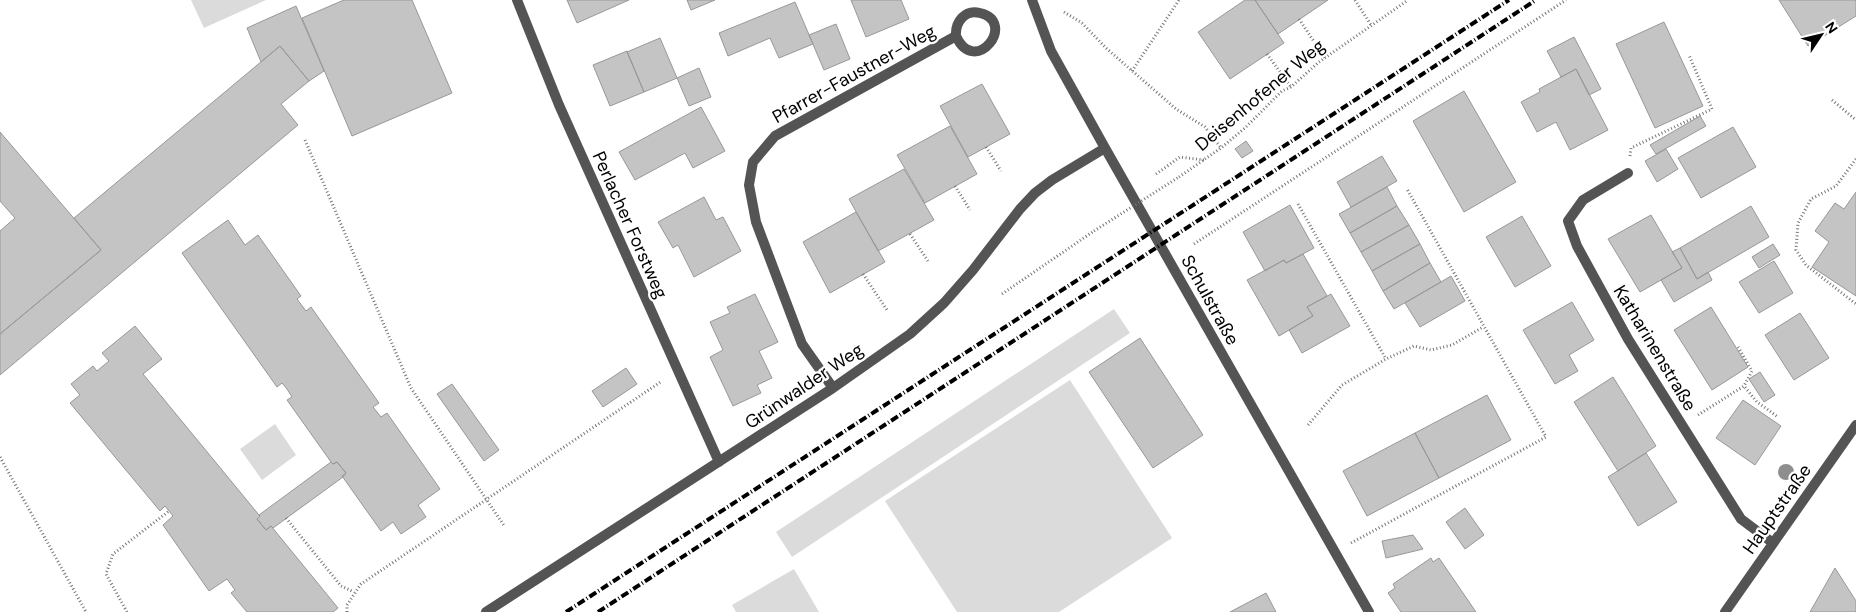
<svg xmlns="http://www.w3.org/2000/svg" width="1856" height="612" font-family="'DM Sans',sans-serif">
<style>
.green{fill:#dbdbdb}
.building{fill:#c4c4c4;stroke:#989898}
.lines{fill:none;stroke-linecap:round;stroke-linejoin:round}
.path{stroke:#767676;stroke-width:3;stroke-dasharray:1 2.5;stroke-linecap:butt}
.street{stroke:#545454;stroke-width:10}
.rail{stroke:#000;stroke-width:4;stroke-dasharray:8 2.5 1 2.5;stroke-linecap:butt}
.path-bridge{stroke:#767676;stroke-width:3;stroke-dasharray:1 2.5;stroke-linecap:butt}
.tree{fill:#8e8e8e}
.labels{text-anchor:middle;dominant-baseline:central;stroke-width:4.5;stroke-linejoin:round;paint-order:stroke}
.street-label{font-size:18px;fill:#000;stroke:#fff}
</style>
<rect width="100%" height="100%" fill="#fff"/>
<path class="green" d="M191,0H266L204,28Z
M1114,309L1130,333L792,557L776,532Z
M1070,380L1172,538L1059,612H957L885,501Z
M275,424L296,455L262,480L240,449Z
M794,569L819,612H736L732,605Z"/>
<path class="building" d="M344,0H412L452,93L352,136L302,18Z
M567,0H629L577,23Z
M687,0H715L691,10Z
M851,0H901L909,19L866,37Z
M1245,0H1255L1284,43L1230,79L1198,32Z
M1255,0H1328L1278,34Z
M1779,0H1856V16L1808,46Z
M795,2L813,44L779,58L770,38L728,56L719,33Z
M296,6L324,71L309,81L280,46L261,62L247,28Z
M1664,22L1703,106L1655,128L1616,44Z
M836,24L850,59L824,70L809,35Z
M1574,37L1601,89L1589,95L1576,69L1561,77L1547,51Z
M660,38L677,78L644,92L627,52Z
M280,46L309,81L281,104L298,125L0,375V334L101,250L74,218Z
M627,51L644,92L610,106L593,65Z
M699,68L711,97L689,106L677,78Z
M1576,69L1608,130L1570,150L1556,122L1537,132L1521,102L1540,92L1539,89Z
M982,84L1010,134L968,157L940,106Z
M1464,91L1516,182L1464,212L1413,121Z
M701,107L725,151L693,168L685,153L635,180L619,152Z
M1700,116L1706,126L1656,154L1650,145Z
M950,126L977,174L925,203L897,155Z
M1733,127L1756,167L1701,198L1678,158Z
M0,132L101,250L0,334V231L15,218L0,201Z
M1246,141L1253,151L1242,158L1235,149Z
M1666,149L1678,169L1657,182L1645,161Z
M1382,156L1397,181L1351,207L1337,182Z
M904,169L934,220L878,251L849,199Z
M1387,187L1397,206L1350,233L1339,214Z
M1856,192V296L1812,267L1829,242L1815,231L1835,203L1844,209Z
M704,197L716,220L723,217L741,251L694,277L678,245L673,248L658,222Z
M1290,205L1314,248L1286,263L1284,260L1265,271L1243,232Z
M1397,206L1409,225L1361,252L1350,233Z
M1751,206L1769,237L1697,279L1680,248Z
M856,212L885,262L830,293L803,242Z
M1651,215L1682,268L1640,292L1608,239Z
M1522,216L1551,266L1515,287L1486,237Z
M228,220L245,245L258,235L301,296L297,299L306,311L311,307L379,403L373,407L381,417L387,413L440,489L418,505L426,517L401,534L393,522L381,531L342,476L346,473L337,462L333,464L331,462L287,400L292,397L287,389L282,383L277,387L182,253Z
M1409,225L1420,244L1372,271L1361,252Z
M1420,244L1430,263L1383,291L1372,271Z
M1773,244L1780,255L1759,268L1752,257Z
M1680,248L1697,279L1708,272L1712,280L1674,302L1661,280L1682,268L1672,252Z
M1303,254L1327,296L1307,307L1313,316L1279,336L1247,280L1284,260L1286,263Z
M1774,261L1793,293L1759,313L1739,282Z
M1430,263L1441,282L1394,309L1383,291Z
M1451,276L1465,301L1420,327L1405,303Z
M755,294L778,342L759,351L772,378L757,385L761,393L733,406L710,357L723,350L710,322L730,313L727,307Z
M1331,294L1350,326L1302,353L1289,330L1313,316L1307,307Z
M1572,302L1594,340L1569,355L1578,371L1555,384L1523,330Z
M1711,307L1748,367L1712,390L1674,330Z
M1800,313L1829,358L1794,380L1765,335Z
M135,326L162,359L143,374L259,515L260,516L257,519L266,530L271,526L338,608L333,612H247L231,593L235,590L227,579L209,591L163,525L173,516L165,506L160,511L70,403L80,395L71,384L93,366L97,371L109,361L102,353Z
M1140,338L1203,435L1153,468L1089,372Z
M626,368L637,384L603,407L592,391Z
M1760,372L1775,395L1764,402L1749,379Z
M1613,377L1656,446L1618,471L1574,402Z
M452,384L499,450L484,461L437,394Z
M1487,395L1511,440L1439,478L1415,433Z
M1743,400L1781,426L1755,465L1716,438Z
M1415,433L1439,478L1367,516L1343,471Z
M1646,453L1677,502L1638,526L1608,477Z
M331,462L333,464L337,462L346,473L343,477L273,528L271,526L266,530L257,519L260,516L259,515Z
M1465,508L1484,535L1465,549L1446,522Z
M1413,535L1423,549L1386,558L1382,541Z
M1431,558L1433,562L1439,558L1476,612H1401L1388,593L1395,588L1393,584Z
M1835,568L1856,601V612H1810Z
M1266,593L1276,612H1230Z"/>
<g class="lines">
<path class="path" d="M1355,0L1371,25
M1064,12L1082,23L1106,48L1176,109L1205,127L1221,148
M1299,19L1325,58
M1267,54L1291,87
M1132,71L1179,0
M1832,100L1856,120
M305,140L411,388L505,527
M986,147L1001,171
M1630,156L1631,148L1712,109L1689,55
M1856,159L1836,186L1811,199L1798,223L1796,250L1806,265L1856,304
M1156,174L1180,157L1204,160
M1179,177L1221,148L1246,127L1282,91L1291,87L1319,62L1408,0
M955,186L970,210
M1298,204L1386,359
M910,234L928,261
M1194,244L1566,0
M863,274L887,310
M1002,294L1094,231
M1738,347L1752,371L1744,386
M1698,415L1744,386L1757,402L1778,417
M1308,425L1342,385L1386,359L1414,346L1431,350L1452,345L1483,327
M0,457L86,612
M286,518L341,586L354,592
M1351,543L1546,437L1407,189
M127,612L106,574L113,554L169,511
M347,612V605L361,584L662,381"/>
<path class="street" d="M517,0L559,105L719,462
M1032,0L1051,51L1105,148L1369,612
M1628,173L1583,200L1568,221L1577,246L1628,339L1741,519L1773,543
M833,388L802,344L756,222L749,185L753,162L775,136L956,36C955,22 965,9 980,13C1018,22 975,78 956,36
M486,612L833,388L910,334L944,303L973,270L1020,209L1035,193L1052,180L1105,148
M1725,612L1856,425"/>
<path class="rail" d="M566,612L1509,0
M598,612L1536,0"/>
<path class="path-bridge" d="M1094,231L1179,177"/>
</g>
<circle class="tree" cx="1786" cy="472" r="8"/>
<g class="labels">
<g class="street-label">
<text transform="translate(854 74) rotate(-29)">Pfarrer-Faustner-Weg</text>
<text transform="translate(1260 95) rotate(-40)">Deisenhofener Weg</text>
<text transform="translate(630 225) rotate(66)">Perlacher Forstweg</text>
<text transform="translate(1210 300) rotate(61)">Schulstraße</text>
<text transform="translate(1655 348) rotate(59)">Katharinenstraße</text>
<text transform="translate(804 386) rotate(-34)">Grünwalder Weg</text>
<text transform="translate(1777 509) rotate(-55)">Hauptstraße</text>
</g>
</g>
<g transform="translate(1821 35) rotate(55)" stroke="#ffffff" stroke-width="4" paint-order="stroke">
<path d="M0-4L9 19L0 12L-9 19Z" fill="#000000"/>
<text y="-8" font-size="14" font-weight="bold" text-anchor="middle" fill="#000000">N</text>
</g>
</svg>
